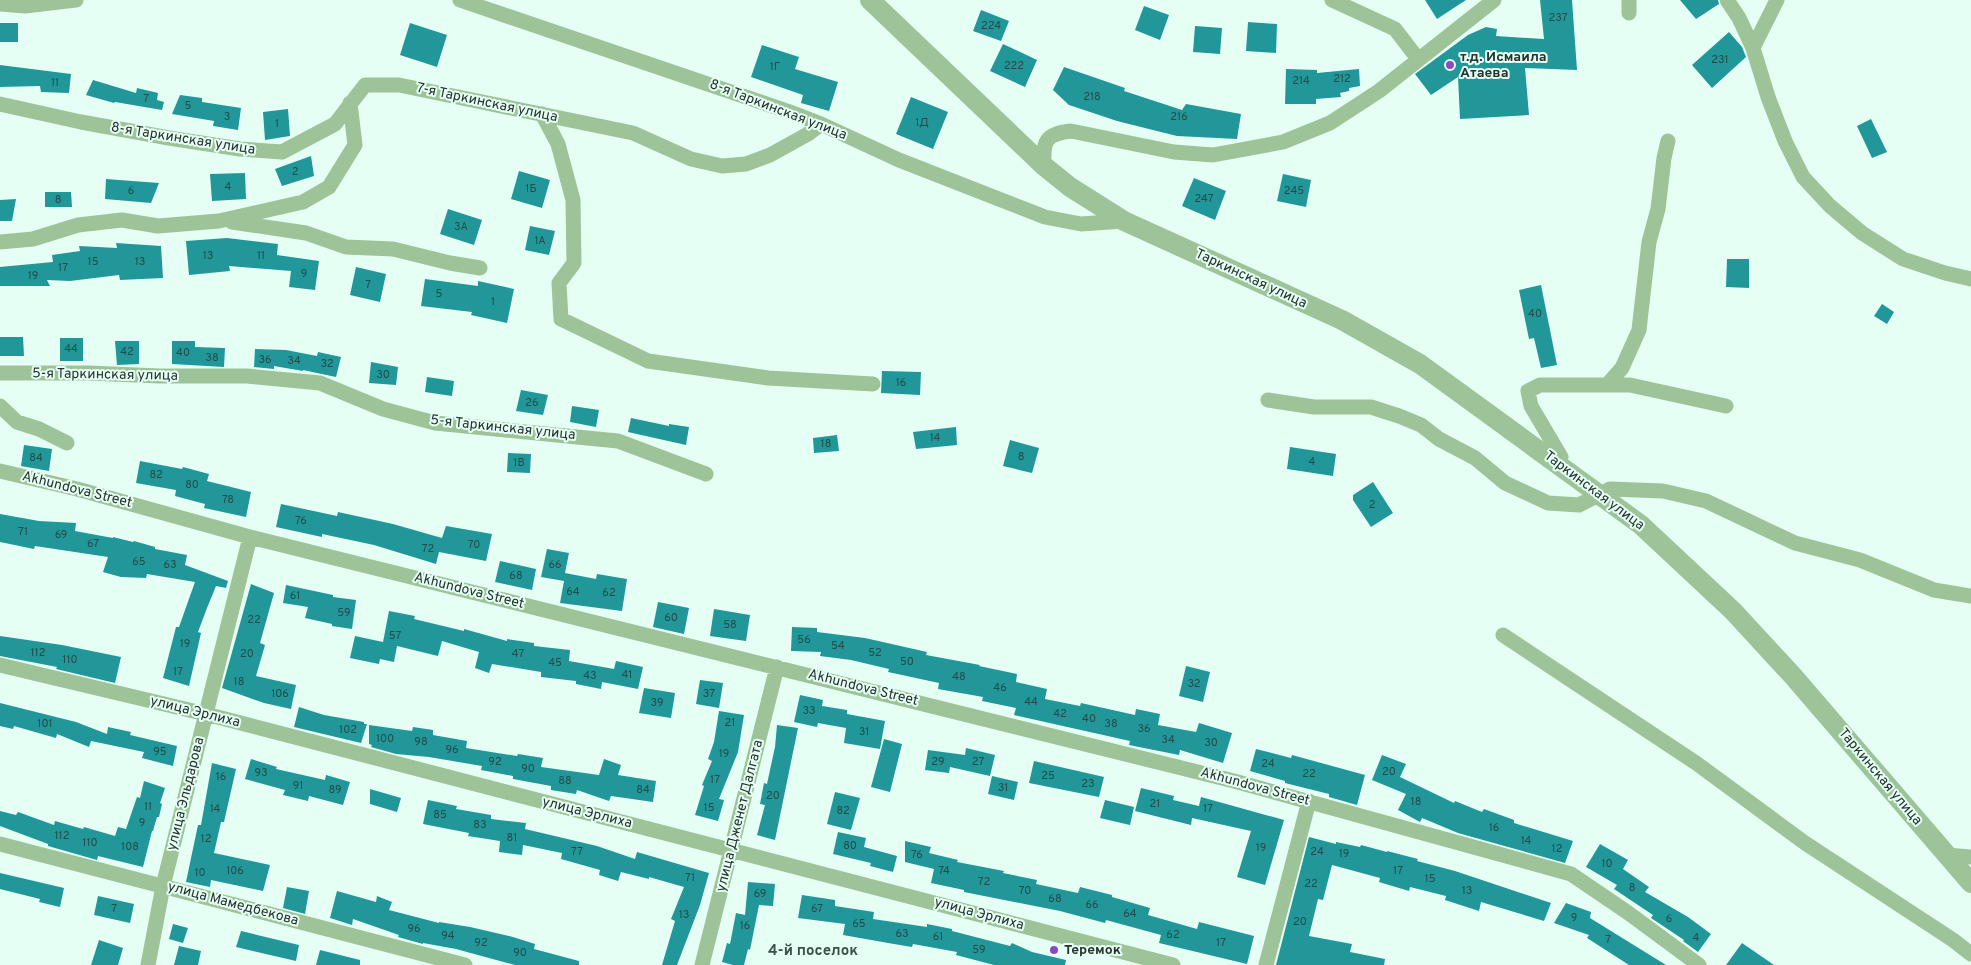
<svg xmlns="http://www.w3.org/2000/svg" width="1971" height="965" font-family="Overpass,sans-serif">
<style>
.building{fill:#21979a}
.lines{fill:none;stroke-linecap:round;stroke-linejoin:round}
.minor{stroke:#9ec399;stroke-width:15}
.tertiary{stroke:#9ec399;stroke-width:20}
.poi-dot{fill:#8b4abf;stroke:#e6fff5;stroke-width:2}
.labels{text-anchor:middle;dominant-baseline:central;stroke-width:4;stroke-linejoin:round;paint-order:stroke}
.number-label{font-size:11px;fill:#254b48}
.poi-label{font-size:14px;font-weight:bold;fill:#26322d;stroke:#e6fff5;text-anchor:start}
.street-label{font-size:14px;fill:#26322d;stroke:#e6fff5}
.neighbourhood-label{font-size:15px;font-weight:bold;fill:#385249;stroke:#e6fff5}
</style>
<rect width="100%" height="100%" fill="#e6fff5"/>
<path class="building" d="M1425,0H1466L1437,19Z
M1540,0H1572L1577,70L1525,68L1529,115L1460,119L1458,77L1431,95L1415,74L1468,35L1486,27L1497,29L1496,36L1544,39Z
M1680,0H1718L1719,4L1696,19Z
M1144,6L1169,15L1160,40L1135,30Z
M981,10L1009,21L1001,41L973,31Z
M1248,22L1277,24L1276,53L1246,51Z
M0,23H18V42H0Z
M410,23L447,35L437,67L400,55Z
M1195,26L1222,28L1220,54L1193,52Z
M1729,32L1742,47L1746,57L1712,88L1692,65Z
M1003,44L1037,60L1025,87L990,71Z
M762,45L799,57L795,69L838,82L829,111L801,103L803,95L751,77Z
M0,65L71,74L69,93L41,92L40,86L0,87Z
M1064,67L1125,88L1124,91L1182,110L1186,104L1241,114L1237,139L1177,136L1117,121L1069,105L1053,90Z
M1286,69L1317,70V73L1359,69L1360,86L1349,88V91L1340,93L1341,97L1316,99V104H1285Z
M93,80L136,93L137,88L158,93L157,100L164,102L162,110L115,102L114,103L86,95Z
M180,95L202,98V102L241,108L238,130L213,126L214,121L172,114Z
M911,97L948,112L933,149L896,134Z
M288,109L290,136L265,140L263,112Z
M1871,119L1887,152L1872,158L1857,126Z
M311,156L314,176L282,186L275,169Z
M519,171L550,180L542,208L511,199Z
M245,173L246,199L212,201L210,174Z
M1283,174L1311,180L1306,207L1277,201Z
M1194,178L1226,191L1215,220L1182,206Z
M106,179L159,183L151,203L105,199Z
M45,192H71L72,207H45Z
M16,199L12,221H0V200Z
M448,209L482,220L474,245L440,234Z
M530,226L555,231L549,255L525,250Z
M227,238L278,244L277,255L319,261L315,290L289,287L291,271L229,266L230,271L189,275L186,241Z
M116,243L161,246L163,278L120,280L119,275L70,281L47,280L50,286H0V267L53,262L52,255L80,251L79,246L117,248Z
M1727,259H1749V288L1726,287Z
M356,267L386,274L380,302L350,295Z
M425,279L478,286V281L514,289L507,323L471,315L472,312L421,306Z
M1541,285L1557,365L1541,368L1534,338L1529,339L1519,290Z
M1882,304L1894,312L1887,324L1874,316Z
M0,337H23L24,356H0Z
M60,338H83V361H60Z
M115,341H139V364L117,365Z
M172,341H195V347L225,348L224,367L172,364Z
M255,349L286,350L317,356L318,352L341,357L336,377L303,370V371L274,366V369L254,367Z
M371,362L398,367L396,385L369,383Z
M882,371L921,372L920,395L881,393Z
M427,377L454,381L452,396L425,392Z
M521,390L548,395L543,415L516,411Z
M572,406L599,410L596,427L570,422Z
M631,418L669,426V424L689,427L686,445L628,432Z
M956,427L957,445L916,449L913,432Z
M837,435L839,451L814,453L813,438Z
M1010,440L1039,448L1032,473L1003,466Z
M24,445L52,449L49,471L21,466Z
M1290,447L1336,454L1333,476L1287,469Z
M508,453L531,454L530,473L507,472Z
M140,461L182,469L183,467L209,474L207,481L251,492L246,517L204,508L205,504L175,496L176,490L136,483Z
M1373,482L1393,513L1371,527L1353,500V495Z
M281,504L337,516L338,512L393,524L442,538L446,526L492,534L486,561L439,552L436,564L374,545L322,534V537L276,527Z
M0,514L39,521L76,523L75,531L113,538V537L133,542L134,541L155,547V549L187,555L185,565L228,581L226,588L216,586L207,608L198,632L201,633L189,686L163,678L176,627H179L195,582L147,574L146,578L121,577L103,572L108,557L35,546L34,549L0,542Z
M547,549L569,553L565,573L596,579L597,574L627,579L622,611L560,603L564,581L541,577Z
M500,561L536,569L532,590L495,582Z
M251,584L274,593L260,643L265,645L256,676L296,685L291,709L264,703L222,688Z
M286,585L333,595V597L356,600L352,629L332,626V624L305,618L308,607L283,603Z
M658,602L689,608L684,634L653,627Z
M714,609L750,615L746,641L710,636Z
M389,611L415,616L414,619L464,631V629L507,641V639L534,643V646L570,650L569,661L614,669L616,661L643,667L638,689L602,682L601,689L576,684V681L541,677V672L492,664L489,673L475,668L479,652L442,641L438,656L397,646L394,662L380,659L379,664L350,658L355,636L383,642Z
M792,627L817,628V632L865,638L927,652L926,655L980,665L979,666L1017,674L1016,682L1047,689L1045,699L1080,706L1081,703L1135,715L1136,709L1160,714L1158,725L1196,732L1199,723L1232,733L1223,763L1180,750L1179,755L1129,745L1130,741L1014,715L1016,708L982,701L983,697L938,689L939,683L888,672L889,669L851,660L820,656L821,652L791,651Z
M0,636L62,645L121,657L115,683L56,669L57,667L0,656Z
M1186,666L1210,672L1203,702L1179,696Z
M700,680L723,683L719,708L696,704Z
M644,688L675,693L671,718L639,713Z
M800,695L823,700L822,706L847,710V714L885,721L880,749L844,743L846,728L818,723L817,727L794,722Z
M0,703L76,722L107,734L108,727L131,732L130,735L177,746L173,766L142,758L144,752L91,741L89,747L57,734L56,738L14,726L13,729L0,726Z
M299,707L324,715L364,722V724H367L361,743L294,727Z
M719,711L744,715L738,752L719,799L724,800L718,821L695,815L704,786L702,785L712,761L708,759L714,742Z
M369,725L412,731L413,727L433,730V735L467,741L466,748L517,756L518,754L543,758L541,767L599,775L604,759L621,765L618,775L656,781L653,802L611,796L609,801L577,790L576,794L551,790V786L513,779V776L481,770L482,766L429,757L396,754L371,747L372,745L369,744Z
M777,725L798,728L775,840L757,835L765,805L760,804L764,783L767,784L775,747Z
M884,739L902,744L890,792L871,787Z
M966,748L995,755L990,776L950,767L949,773L925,770L928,750L965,755Z
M1256,749L1291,758L1292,755L1365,775L1357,805L1329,797V794L1285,783V781L1250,771Z
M1382,755L1406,764L1400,777L1454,803L1455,801L1482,812L1484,809L1514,820V823L1573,841L1565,863L1458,833L1422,818L1420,822L1398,810L1406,794L1372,780Z
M251,759L277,767L276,769L325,780L326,775L350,782L343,805L309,796L308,801L283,795L285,790L245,779Z
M1034,761L1104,777L1099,797L1029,783Z
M212,763L236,769L224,822H221L214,853L270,865L263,891L211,880L210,887L186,882L198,825H201Z
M992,776L1018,782L1014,800L988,794Z
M144,781L165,788L160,803L162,804L159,817H157L153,831H152L143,867L98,856L97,860L48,846V844L0,826V811L16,815L18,812L54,825L55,821L83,829L84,827L115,836L118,827L126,829L137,797L140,798Z
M1141,788L1174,796L1173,800L1199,806L1201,797L1284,820L1265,885L1237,877L1251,831L1192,818L1191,825L1135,811Z
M370,789L401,798L397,812L370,804Z
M835,792L860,798L851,830L827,824Z
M428,800L457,806L456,809L491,815V819L526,823L525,829L597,846L635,859L637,852L709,873L700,905L677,965H662L675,921L671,919L684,887L649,877V879L621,872L618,881L599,875L600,870L561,859L562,853L523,845L522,855L499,852L500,841L468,836L469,833L423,824Z
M1105,800L1134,807L1130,825L1100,818Z
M838,832L866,838L864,847L897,856L893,872L870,866L871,863L833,854Z
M1309,837L1336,844V842L1360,847L1361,845L1387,852V851L1418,859L1417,861L1455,871L1551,903L1544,921L1481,902L1479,911L1445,900L1446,896L1410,887L1409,891L1379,882L1380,878L1332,865L1323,900L1318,899L1309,936L1352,944L1350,952L1385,959L1384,965H1276Z
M905,841L931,847L929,853L958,860L957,862L1004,871L1003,873L1037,880L1036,884L1078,893L1080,887L1112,895V897L1150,908L1148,915L1197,929L1199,922L1254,936L1247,964L1159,943L1161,935L1106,920L1105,923L1060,911L964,892V890L931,883L934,869L905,862Z
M1600,844L1628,860L1623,869L1649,887L1645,892L1688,917L1711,934L1698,952L1683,941L1684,940L1651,918L1653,915L1614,889L1617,885L1586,867Z
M0,873L64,888L60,907L39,902L40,899L0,889Z
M748,882L775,884L773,906L759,905L750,950L748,949L744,965H733L722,962L727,943L730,944L736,913L745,915Z
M287,887L309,891L305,914L283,908Z
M337,891L376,902L377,896L392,902L389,910L439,923V922L470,927L513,937L535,944L534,949L579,961V965H515L456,949L423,943V944L398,937L399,935L353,919L352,925L330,918Z
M802,895L835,900V906L874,912L873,919L927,927V924L952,929V931L1010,946L1012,943L1032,952L1066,960L1065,965H994L956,955L957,952L913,944L912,947L888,943L843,935L845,924L798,918Z
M98,896L134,904L130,923L94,915Z
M1566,903L1591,912L1590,918L1666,965H1629L1587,938L1589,935L1554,923Z
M173,924L188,928L183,943L169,939Z
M241,931L299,945L296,961L236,947Z
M99,940L123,948L118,965H91Z
M1742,943L1774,965H1726Z
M179,946L201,951L198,965H174Z
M320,950L360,960V965H316Z"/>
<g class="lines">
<path class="minor" d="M460,0L790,112L821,124L899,160L1045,217L1081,224L1124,221
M1332,0L1395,29L1418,59
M1629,0V13
M1727,0L1739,18L1753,48L1768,97L1785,141L1803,177L1830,206L1862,233L1903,259L1945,273L1971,279
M0,4L25,6L76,0
M1753,48L1777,0
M0,104L81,122L169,138L240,149L282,152L335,124L365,85H399L633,133L691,159L722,166L746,164L770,155L808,134L821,124
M542,114L558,144L573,200L574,263L559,283L561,319L648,361L768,378L873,384
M1044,166C1043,141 1045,134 1071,131L1174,152L1213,155L1283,142L1330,123L1379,91L1494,0
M232,222L306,233L346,247L393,249L450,263L480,268
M0,242L33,239L78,225L122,220L158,226L219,221L303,202L329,187L355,145L350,103
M0,373H88L160,376H247L320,383L383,409L435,423L618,441L706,474
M1607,385L1622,368L1639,330L1649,242L1658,209L1664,158L1668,141
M1268,400L1314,407H1371L1399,416L1421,425L1439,439L1475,458L1505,483L1548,503L1579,505L1610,489L1663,491L1706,501L1795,543L1860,560L1934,590L1971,596
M0,406L17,422L39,429L67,443
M1557,462L1561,457L1531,406L1528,391L1540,385H1630L1726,406
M0,471L77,489L250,537L1234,781L1571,874L1627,912L1699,965
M1503,635L1696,763L1805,843L1953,940L1971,954
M0,665L206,714L1173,965
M0,844L465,965
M1946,855L1971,857
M148,965L163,886L250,537
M702,965L777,667
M1266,965L1309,801"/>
<path class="tertiary" d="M870,0L1044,166L1070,187L1124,221L1342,320L1420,364L1641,525L1733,611L1793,676L1971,883"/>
</g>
<g class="poi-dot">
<circle cx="1450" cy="65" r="5"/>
<circle cx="1054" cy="950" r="5"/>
</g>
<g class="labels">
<g class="number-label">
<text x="1558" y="18">237</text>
<text x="991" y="26">224</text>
<text x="1720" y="60">231</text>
<text x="1014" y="66">222</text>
<text x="775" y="67">1Г</text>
<text x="1342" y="79">212</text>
<text x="1301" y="81">214</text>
<text x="55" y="83">11</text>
<text x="1092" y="97">218</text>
<text x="146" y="99">7</text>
<text x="188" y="106">5</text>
<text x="227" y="117">3</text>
<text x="1179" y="117">216</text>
<text x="922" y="123">1Д</text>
<text x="277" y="124">1</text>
<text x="295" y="172">2</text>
<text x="228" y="187">4</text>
<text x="531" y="189">1Б</text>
<text x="131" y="191">6</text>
<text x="1294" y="191">245</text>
<text x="1204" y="199">247</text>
<text x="58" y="200">8</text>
<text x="461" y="227">3А</text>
<text x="540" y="241">1А</text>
<text x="208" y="256">13</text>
<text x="261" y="256">11</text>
<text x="93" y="262">15</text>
<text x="140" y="262">13</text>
<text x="63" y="268">17</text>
<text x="304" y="274">9</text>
<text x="33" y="276">19</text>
<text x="368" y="285">7</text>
<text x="439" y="294">5</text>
<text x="493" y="302">1</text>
<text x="1535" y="314">40</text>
<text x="71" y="349">44</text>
<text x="127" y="352">42</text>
<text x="183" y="353">40</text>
<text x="212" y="358">38</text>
<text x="265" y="360">36</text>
<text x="294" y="361">34</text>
<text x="327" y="364">32</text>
<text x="383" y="375">30</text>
<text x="901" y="383">16</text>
<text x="532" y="403">26</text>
<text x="935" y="438">14</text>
<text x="826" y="444">18</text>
<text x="1021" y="457">8</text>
<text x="36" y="458">84</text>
<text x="1312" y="462">4</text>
<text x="519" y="463">1В</text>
<text x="156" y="475">82</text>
<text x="192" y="485">80</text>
<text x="228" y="500">78</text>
<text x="1372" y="505">2</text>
<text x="301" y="521">76</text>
<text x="23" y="532">71</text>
<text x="61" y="535">69</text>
<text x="93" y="544">67</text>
<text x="474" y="545">70</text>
<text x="428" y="549">72</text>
<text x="139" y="562">65</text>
<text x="170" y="565">63</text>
<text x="555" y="565">66</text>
<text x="516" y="576">68</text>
<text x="573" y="592">64</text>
<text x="609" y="593">62</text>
<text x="295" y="596">61</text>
<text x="344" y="613">59</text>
<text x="671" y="618">60</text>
<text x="254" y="620">22</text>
<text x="730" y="625">58</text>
<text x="395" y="636">57</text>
<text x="804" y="640">56</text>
<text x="185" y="644">19</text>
<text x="838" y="646">54</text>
<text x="38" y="653">112</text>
<text x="875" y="653">52</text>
<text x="247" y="654">20</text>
<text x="518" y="654">47</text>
<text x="70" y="660">110</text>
<text x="907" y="662">50</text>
<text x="555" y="663">45</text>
<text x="178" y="672">17</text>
<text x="627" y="675">41</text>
<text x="590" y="676">43</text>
<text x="959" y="677">48</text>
<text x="239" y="682">18</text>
<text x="1194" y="684">32</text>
<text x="1000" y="688">46</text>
<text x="280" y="694">106</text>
<text x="709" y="694">37</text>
<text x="1031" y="702">44</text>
<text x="657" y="703">39</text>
<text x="809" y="711">33</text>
<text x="1060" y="714">42</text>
<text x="1089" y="719">40</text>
<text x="730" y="723">21</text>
<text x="45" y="724">101</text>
<text x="1111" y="724">38</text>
<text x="1144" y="729">36</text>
<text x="348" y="730">102</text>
<text x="864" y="732">31</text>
<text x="385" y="739">100</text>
<text x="1168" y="740">34</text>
<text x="421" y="742">98</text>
<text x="1211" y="743">30</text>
<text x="452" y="750">96</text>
<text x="160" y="752">95</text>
<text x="724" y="754">19</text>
<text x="495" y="762">92</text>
<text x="938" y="762">29</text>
<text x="978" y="762">27</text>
<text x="1268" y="764">24</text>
<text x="528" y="769">90</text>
<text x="1389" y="772">20</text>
<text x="261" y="773">93</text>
<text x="1309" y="774">22</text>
<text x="1048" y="776">25</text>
<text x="221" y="777">16</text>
<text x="715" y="780">17</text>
<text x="565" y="781">88</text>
<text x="1088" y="784">23</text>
<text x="298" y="786">91</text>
<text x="1003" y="788">31</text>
<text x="335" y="790">89</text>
<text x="643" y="790">84</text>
<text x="773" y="796">20</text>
<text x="1416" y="802">18</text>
<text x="1155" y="804">21</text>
<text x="148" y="807">11</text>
<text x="709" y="808">15</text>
<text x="215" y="809">14</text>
<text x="1208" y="809">17</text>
<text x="843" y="811">82</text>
<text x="440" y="815">85</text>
<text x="142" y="823">9</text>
<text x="480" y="825">83</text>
<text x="1494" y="828">16</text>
<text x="62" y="836">112</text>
<text x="512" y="838">81</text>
<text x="206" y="839">12</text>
<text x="1526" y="841">14</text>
<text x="90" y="843">110</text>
<text x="850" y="846">80</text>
<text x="130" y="847">108</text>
<text x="1261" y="848">19</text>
<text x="1557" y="849">12</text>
<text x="577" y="852">77</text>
<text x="1317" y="852">24</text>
<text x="1344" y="854">19</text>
<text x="917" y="855">76</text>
<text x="1607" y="864">10</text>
<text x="235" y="871">106</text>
<text x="944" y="871">74</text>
<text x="1398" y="871">17</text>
<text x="200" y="873">10</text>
<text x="690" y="878">71</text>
<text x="1430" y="879">15</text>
<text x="984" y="882">72</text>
<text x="1311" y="884">22</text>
<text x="1632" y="888">8</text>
<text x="1025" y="891">70</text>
<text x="1467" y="891">13</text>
<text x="760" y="894">69</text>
<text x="1055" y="899">68</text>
<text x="1092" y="905">66</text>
<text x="114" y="909">7</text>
<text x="817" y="909">67</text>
<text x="1130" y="914">64</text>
<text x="684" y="915">13</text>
<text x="1574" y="918">9</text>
<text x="1669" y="919">6</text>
<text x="1300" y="922">20</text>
<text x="859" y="924">65</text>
<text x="745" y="926">16</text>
<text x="414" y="929">96</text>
<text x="902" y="934">63</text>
<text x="1173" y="935">62</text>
<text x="448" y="936">94</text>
<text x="938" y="937">61</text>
<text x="1696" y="938">4</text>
<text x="1608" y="940">7</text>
<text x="481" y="943">92</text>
<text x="1221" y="943">17</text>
<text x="979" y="950">59</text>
<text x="520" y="953">90</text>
</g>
<g class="poi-label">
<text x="1460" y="57">т.д. Исмаила<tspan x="1460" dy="16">Атаева</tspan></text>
<text x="1064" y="950">Теремок</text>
</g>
<g class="street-label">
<text transform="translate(487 103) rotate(12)">7-я Таркинская улица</text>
<text transform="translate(778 110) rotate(21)">8-я Таркинская улица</text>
<text transform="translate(183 139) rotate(9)">8-я Таркинская улица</text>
<text transform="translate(1251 279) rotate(25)">Таркинская улица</text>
<text transform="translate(105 375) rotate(1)">5-я Таркинская улица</text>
<text transform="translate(503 428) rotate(6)">5-я Таркинская улица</text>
<text transform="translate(77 490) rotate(14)">Akhundova Street</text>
<text transform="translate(1594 491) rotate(37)">Таркинская улица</text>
<text transform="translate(469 591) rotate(14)">Akhundova Street</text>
<text transform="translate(863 688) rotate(14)">Akhundova Street</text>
<text transform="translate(195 712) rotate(14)">улица Эрлиха</text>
<text transform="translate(1880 777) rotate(50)">Таркинская улица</text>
<text transform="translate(1255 787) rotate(15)">Akhundova Street</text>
<text transform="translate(186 794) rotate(-76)">улица Эльдарова</text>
<text transform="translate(587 813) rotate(14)">улица Эрлиха</text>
<text transform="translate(740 816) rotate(-76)">улица Дженет Далгата</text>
<text transform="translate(233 904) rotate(15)">улица Мамедбекова</text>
<text transform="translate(979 914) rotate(15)">улица Эрлиха</text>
</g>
<g class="neighbourhood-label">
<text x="813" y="951">4-й поселок</text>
</g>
</g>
</svg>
